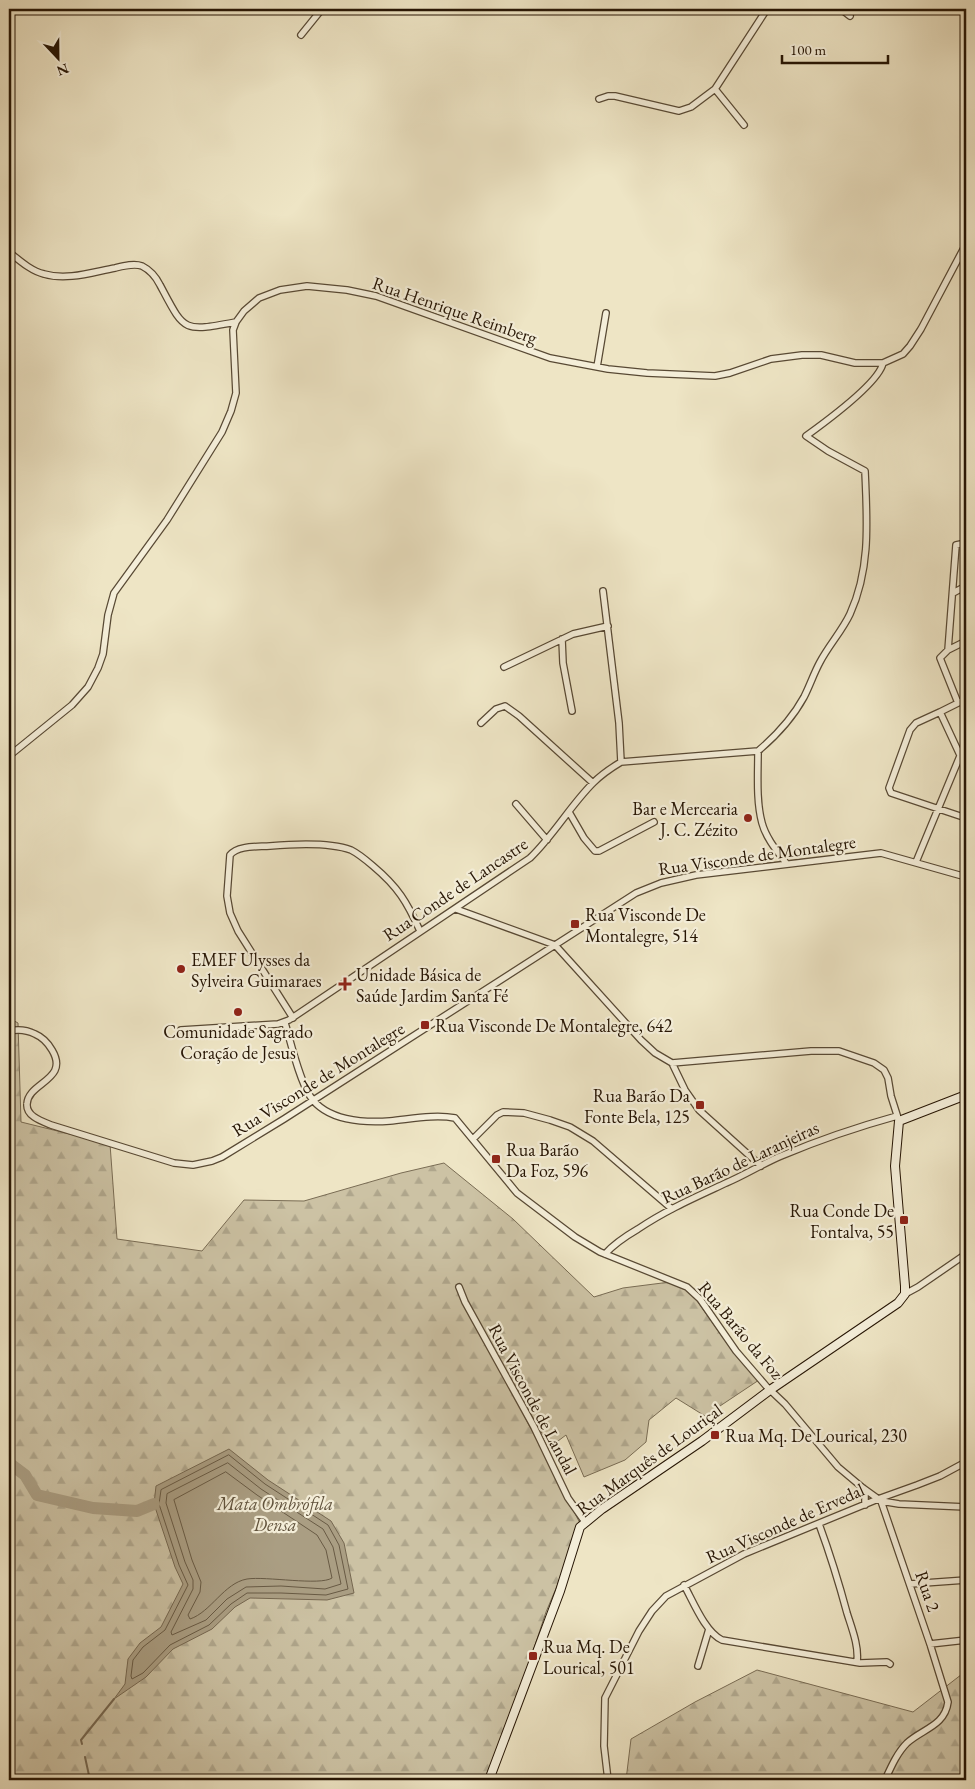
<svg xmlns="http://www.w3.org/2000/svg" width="975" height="1789" font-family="'EB Garamond',serif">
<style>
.forest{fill:url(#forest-firs);stroke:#796c54}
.water{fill:#aa9e83;stroke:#756750}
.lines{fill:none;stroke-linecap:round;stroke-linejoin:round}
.shore{stroke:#685a44;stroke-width:1}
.stream{stroke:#756750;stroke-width:2}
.river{stroke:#aa9e83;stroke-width:12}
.street-casing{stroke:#584934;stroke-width:8}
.secondary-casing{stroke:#261504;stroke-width:10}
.street{stroke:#f4eed9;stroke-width:5.5}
.secondary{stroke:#f4eed9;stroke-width:8}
.poi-dot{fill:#8f2418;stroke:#f4eed9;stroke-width:2}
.labels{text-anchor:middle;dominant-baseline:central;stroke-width:4.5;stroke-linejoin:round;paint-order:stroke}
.street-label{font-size:18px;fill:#261504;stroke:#f4eed9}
.poi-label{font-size:18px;fill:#261504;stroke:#f4eed9;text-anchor:start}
.park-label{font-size:18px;font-style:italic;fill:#60523c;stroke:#f4eed9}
</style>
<defs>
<pattern id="forest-firs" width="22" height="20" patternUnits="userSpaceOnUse" patternTransform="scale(1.25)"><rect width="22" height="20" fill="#ccc2a4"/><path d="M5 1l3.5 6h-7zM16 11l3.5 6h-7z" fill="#afa68c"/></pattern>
</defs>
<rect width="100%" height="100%" fill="#eee5c5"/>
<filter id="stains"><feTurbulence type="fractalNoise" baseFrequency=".004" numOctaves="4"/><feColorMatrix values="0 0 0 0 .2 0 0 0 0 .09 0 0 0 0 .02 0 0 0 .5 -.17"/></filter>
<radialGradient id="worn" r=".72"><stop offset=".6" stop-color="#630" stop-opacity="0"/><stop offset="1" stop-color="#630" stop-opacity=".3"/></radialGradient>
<path class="forest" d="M9,1018L18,1023L21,1122L110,1144L117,1239L202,1251L244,1200L304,1201L401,1173L444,1163L513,1219L594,1297L623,1288L670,1282L688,1288L721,1335L759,1380L705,1416L676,1398L649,1420L646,1442L625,1460L584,1477L566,1435L550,1447L465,1302L582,1527L546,1612L490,1780H9Z
M757,1670L913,1712L966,1671V1780H626L631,1739L695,1702Z"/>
<path class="water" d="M229,1449L268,1480L331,1521L344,1543L354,1593L327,1600L250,1598L235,1607L212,1629L173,1649L146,1677L114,1699L125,1684L128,1659L140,1643L161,1627L183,1584L175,1567L154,1504L156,1486Z"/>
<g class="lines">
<path class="shore" d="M229,1455L265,1484L328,1525L339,1545L348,1589L326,1595L281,1593H247L231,1604L209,1625L170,1645L143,1673L132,1679L131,1676L133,1660L143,1647L165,1630L188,1585L179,1565L159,1504L161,1490Z
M228,1463L261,1489L323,1529L333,1547L341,1584L325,1589L281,1586L246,1587L227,1599L206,1620L172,1635L171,1632L193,1589V1580L185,1562L166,1503L167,1494Z
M226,1472L257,1495L317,1535L326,1550L332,1578C320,1586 266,1576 247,1579C224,1583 211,1612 190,1619L188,1615L200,1592L201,1582L192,1560L174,1500Z"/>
<path class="stream" d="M82,1744L81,1740L114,1699
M85,1757L90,1780"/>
<path class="river" d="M9,1463L25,1475L37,1495L93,1508L137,1511L154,1504"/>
<defs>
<path id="street" d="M841,9L850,16
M301,35L322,9
M715,89L744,125
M599,99L608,96H615L679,111L691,107L715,89L767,9
M9,252C19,260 31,271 44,274C67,281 93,272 115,268C123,266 134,263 142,266C150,270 156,277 160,285C185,332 182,332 236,322
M597,367L606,313
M603,591L619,723L621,762
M953,593L966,586
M562,639L563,663L572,711
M948,650L966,641
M504,667L573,634L608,626
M958,703L940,658L948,650L956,545L966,543
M940,712L966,699
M481,723L496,709L505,706L519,716L593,783
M9,756L72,705L88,687L98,668L103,654L108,615L114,593L167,520L222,432L231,411L236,393L233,330L236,322L244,311L259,298L280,290L307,286L347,290L376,296L550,358L608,369L647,373L715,376L730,373L771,359L802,355H821L855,363H883L903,354L910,346L921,329L966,244
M966,768L940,712L916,723L910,730L889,788L891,793L966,818
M516,804L547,840
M569,812L584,838L595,851H599L654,822
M916,862L960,756
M786,863C777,851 766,838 762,823C756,801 758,774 758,751C777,735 792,719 804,697C810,685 814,673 820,662C829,645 842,631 850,614C871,568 867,520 865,471L828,451L806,436C824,423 879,383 883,363
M456,909L555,945L641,1040L655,1053L672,1063L685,1090L699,1110L761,1166
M293,1018L238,931L230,913L227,896L230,855C238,845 258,847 270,846C293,844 329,842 351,850C359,854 366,860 373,866C398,887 407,902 420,931
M285,1023C291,1043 299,1079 310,1096C326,1121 364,1123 390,1121C411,1119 435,1114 455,1118L517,1193L575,1237L600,1252L687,1287L700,1299L736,1351L767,1387L785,1404L838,1467L863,1488L881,1501L899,1504L966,1507
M181,1030L278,1024L289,1020L530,858C554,835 570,806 593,783C602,774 611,768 621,762L758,751
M9,1031C18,1029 27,1030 35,1034C42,1037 48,1043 52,1050C70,1080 28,1082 27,1104C26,1116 41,1121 51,1125L174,1163L193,1165L212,1161L222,1157L284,1119L636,893L661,883L696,875L881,853L966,877
M672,1063L811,1051H839L874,1063L884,1070L888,1078L891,1096L898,1118
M473,1139L497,1115L503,1112L524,1113L550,1120L570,1127L593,1141L672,1209
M605,1254C614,1244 626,1236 638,1229C666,1210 696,1197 726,1183C745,1175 762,1164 781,1156C819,1140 857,1127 897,1116
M459,1287L465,1302L534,1427L568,1498L585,1522
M905,1294L918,1287L966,1254
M863,1488L865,1496V1505
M881,1501L930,1644L948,1702C945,1726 922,1729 907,1743C897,1753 891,1767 885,1780
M819,1524C830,1554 839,1583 847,1613C852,1629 859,1646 857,1662
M910,1584L966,1580
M684,1585C693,1601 705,1632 722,1640L860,1663L887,1662L890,1664
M930,1644L966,1640
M698,1666L709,1629
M608,1780L604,1746L605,1698L639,1631L652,1611L666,1596L744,1554L878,1499L917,1485L940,1476L966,1462"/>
<path id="secondary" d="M489,1780L560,1591L580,1527L602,1509L702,1441L770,1390L898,1303L905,1294V1286L895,1166L899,1121L966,1095"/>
</defs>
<use href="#street" class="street-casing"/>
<use href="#secondary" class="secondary-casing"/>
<use href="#street" class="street"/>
<use href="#secondary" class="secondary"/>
</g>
<g class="poi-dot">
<circle cx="748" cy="818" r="5"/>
<rect x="570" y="919" width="10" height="10" rx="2.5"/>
<circle cx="181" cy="969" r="5"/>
<path d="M342.5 976.5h5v5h5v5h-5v5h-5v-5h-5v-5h5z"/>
<circle cx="238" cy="1012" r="5"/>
<rect x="420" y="1020" width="10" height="10" rx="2.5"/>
<rect x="695" y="1100" width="10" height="10" rx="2.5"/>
<rect x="491" y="1154" width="10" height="10" rx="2.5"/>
<rect x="899" y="1215" width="10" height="10" rx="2.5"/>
<rect x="710" y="1430" width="10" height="10" rx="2.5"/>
<rect x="528" y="1651" width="10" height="10" rx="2.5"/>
</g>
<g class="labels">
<g class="street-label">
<text transform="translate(455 310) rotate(19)">Rua Henrique Reimberg</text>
<text transform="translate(757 855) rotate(-8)">Rua Visconde de Montalegre</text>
<text transform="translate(455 889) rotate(-34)">Rua Conde de Lancastre</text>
<text transform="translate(318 1079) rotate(-32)">Rua Visconde de Montalegre</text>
<text transform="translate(740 1162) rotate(-25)">Rua Barão de Laranjeiras</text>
<text transform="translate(741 1330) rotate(50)">Rua Barão da Foz</text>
<text transform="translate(533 1399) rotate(62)">Rua Visconde de Landal</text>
<text transform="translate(649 1459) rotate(-36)">Rua Marquês de Louriçal</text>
<text transform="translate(785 1523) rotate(-24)">Rua Visconde de Ervedal</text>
<text transform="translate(928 1591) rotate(71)">Rua 2</text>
</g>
<g class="poi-label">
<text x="738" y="808" text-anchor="end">Bar e Mercearia<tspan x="738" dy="21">J. C. Zézito</tspan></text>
<text x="585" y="914">Rua Visconde De<tspan x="585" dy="21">Montalegre, 514</tspan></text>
<text x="191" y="959">EMEF Ulysses da<tspan x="191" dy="21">Sylveira Guimaraes</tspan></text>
<text x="356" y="974">Unidade Básica de<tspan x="356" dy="21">Saúde Jardim Santa Fé</tspan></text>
<text x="435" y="1025">Rua Visconde De Montalegre, 642</text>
<text x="238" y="1031" text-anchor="middle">Comunidade Sagrado<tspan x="238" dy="21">Coração de Jesus</tspan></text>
<text x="690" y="1095" text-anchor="end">Rua Barão Da<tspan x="690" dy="21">Fonte Bela, 125</tspan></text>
<text x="506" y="1149">Rua Barão<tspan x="506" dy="21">Da Foz, 596</tspan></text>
<text x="894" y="1210" text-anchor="end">Rua Conde De<tspan x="894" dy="21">Fontalva, 55</tspan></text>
<text x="725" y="1435">Rua Mq. De Lourical, 230</text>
<text x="543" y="1646">Rua Mq. De<tspan x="543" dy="21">Lourical, 501</tspan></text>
</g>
<g class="park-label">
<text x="275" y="1503">Mata Ombrófila<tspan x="275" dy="21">Densa</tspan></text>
</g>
</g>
<rect width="975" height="1789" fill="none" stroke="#eee5c5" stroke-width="30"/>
<rect x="10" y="10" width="955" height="1769" fill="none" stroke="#261504" stroke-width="2.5"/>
<rect x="15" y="15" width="945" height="1759" fill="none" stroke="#261504"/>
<g transform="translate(58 58) rotate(158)" stroke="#f4eed9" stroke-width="4" paint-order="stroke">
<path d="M0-4L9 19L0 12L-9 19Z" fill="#261504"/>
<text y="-8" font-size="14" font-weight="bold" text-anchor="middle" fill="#261504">N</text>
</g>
<path d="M782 55v8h106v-8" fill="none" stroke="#261504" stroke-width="2.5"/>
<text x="790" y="55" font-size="15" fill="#261504" stroke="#f4eed9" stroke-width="4" paint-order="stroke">100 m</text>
<rect width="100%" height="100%" filter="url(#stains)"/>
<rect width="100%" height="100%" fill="url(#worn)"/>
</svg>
